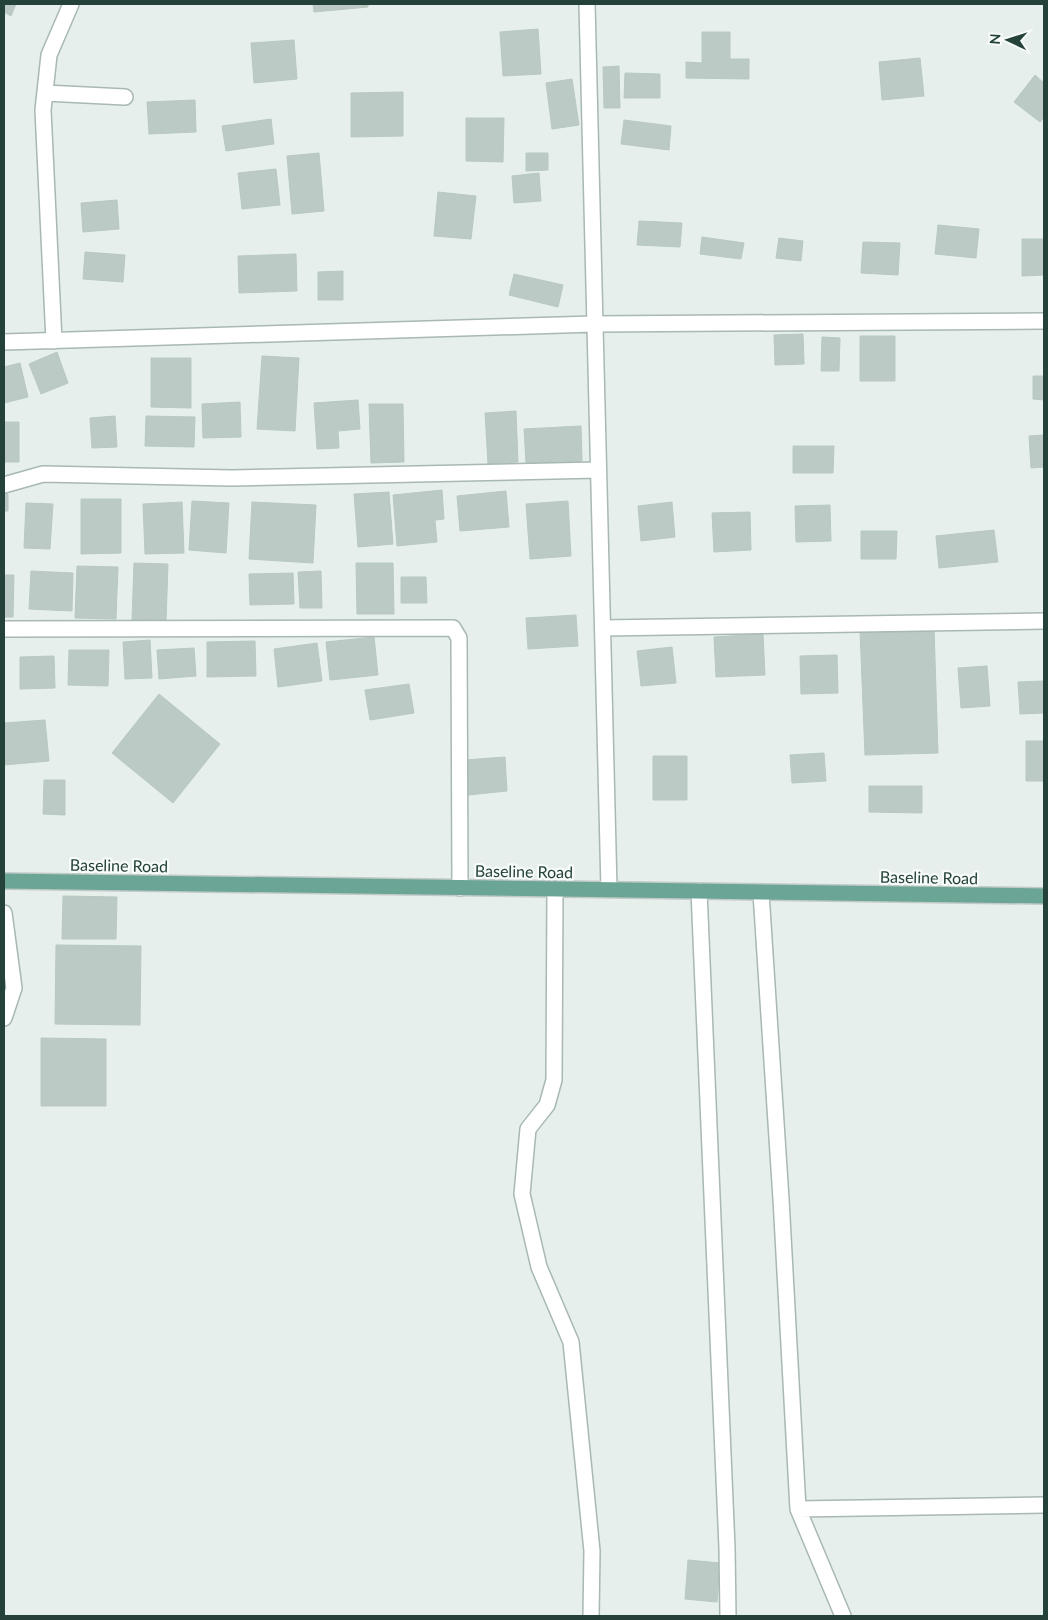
<svg xmlns="http://www.w3.org/2000/svg" width="1048" height="1620" font-family="Lato,sans-serif">
<style>
.building{fill:#bbcac4;stroke:#b8c9c2}
.lines{fill:none;stroke-linecap:round;stroke-linejoin:round}
.minor-casing{stroke:#a8b8b2;stroke-width:18}
.major-casing{stroke:#c2cac8;stroke-width:18}
.minor{stroke:#fff;stroke-width:15}
.major{stroke:#6aa596;stroke-width:15}
.labels{text-anchor:middle;dominant-baseline:central;stroke-width:4.5;stroke-linejoin:round;paint-order:stroke}
.street-label{font-size:16px;fill:#24423a;stroke:#f7fbf9}
</style>
<rect width="100%" height="100%" fill="#e6efeb"/>
<path class="building" d="M4,4H16L11,16L4,12Z
M313,4H368V7L314,12Z
M538,29L541,74L503,76L500,32Z
M702,32H730V59H749V79L686,78V62L702,63Z
M294,40L297,79L254,83L251,43Z
M920,58L924,96L882,100L879,62Z
M619,66L620,108H604L603,67Z
M625,73L660,74V98H624Z
M1035,75L1044,83V117L1040,122L1014,102Z
M572,79L579,125L552,129L546,83Z
M403,92V136L351,137V93Z
M195,100L196,132L149,134L147,102Z
M466,118H504L503,162L466,161Z
M271,119L274,144L226,151L222,126Z
M624,120L671,126L669,150L621,144Z
M319,153L324,211L292,214L287,156Z
M526,153H548V170L526,171Z
M276,169L280,205L242,209L238,173Z
M539,173L541,201L514,203L512,176Z
M438,192L476,196L471,239L434,236Z
M117,200L119,229L83,232L81,203Z
M639,221L682,223L680,247L637,245Z
M938,225L979,229L976,258L935,254Z
M702,237L744,243L741,259L700,254Z
M779,238L803,241L801,261L776,258Z
M1022,239H1044V275L1022,276Z
M863,242L900,243L898,275L861,273Z
M85,252L125,255L123,282L83,279Z
M296,254L297,291L239,293L238,256Z
M343,271V300H318V272Z
M514,274L563,285L558,307L509,295Z
M803,334L804,364L775,365L774,335Z
M860,336H895V381H860Z
M822,337L840,338L839,371H821Z
M57,352L68,383L41,394L29,364Z
M262,356L299,358L295,431L257,429Z
M151,358H191V408L151,407Z
M20,363L28,397L4,403V367Z
M1033,376H1044V400L1033,399Z
M358,400L360,429L338,431L339,448L317,449L314,403Z
M240,402L241,437L203,438L202,404Z
M369,404H403L404,462L371,463Z
M516,411L518,462L488,464L485,413Z
M115,416L117,447L92,448L90,418Z
M146,416L195,417L194,447L145,446Z
M4,422H19V462H4Z
M581,426L582,461L526,463L524,429Z
M1044,435V467L1031,468L1029,436Z
M793,446H834L833,473H793Z
M442,490L444,519L435,520L437,542L397,546L393,495Z
M506,491L509,527L460,531L457,496Z
M389,492L393,544L358,547L354,494Z
M4,494H8V511H4Z
M81,499H121V553L81,554Z
M192,501L229,503L226,553L189,550Z
M568,501L571,556L530,559L526,504Z
M182,502L184,553L145,554L143,504Z
M252,502L316,505L313,563L249,559Z
M672,502L675,537L641,541L638,506Z
M26,503L53,504L50,549L24,548Z
M830,505L831,541L796,542L795,506Z
M750,512L751,550L714,552L712,513Z
M994,530L998,562L939,568L936,536Z
M861,531H897L896,559H861Z
M134,563L168,564L166,621L132,620Z
M356,563H393L394,614H357Z
M77,566L118,567L116,619L75,618Z
M31,571L73,573L72,611L29,609Z
M321,571L322,608H300L298,572Z
M293,573L294,604L250,605L249,574Z
M4,575H14L13,617H4Z
M401,577H426L427,603H401Z
M576,615L578,646L528,649L526,618Z
M934,628L938,753L865,755L860,631Z
M763,634L765,675L716,677L714,637Z
M374,637L378,675L330,680L326,642Z
M150,640L152,678L125,679L123,642Z
M255,641L256,676L207,677V642Z
M317,643L322,681L278,687L274,649Z
M672,647L676,683L641,686L637,651Z
M194,648L196,676L159,679L157,650Z
M69,650H109L108,686L68,685Z
M837,655L838,693L801,694L800,656Z
M54,656L55,688L20,689V657Z
M987,666L990,706L961,708L958,668Z
M1044,681V713L1020,714L1018,682Z
M409,684L414,713L370,720L365,690Z
M159,694L220,744L173,803L112,753Z
M45,720L49,761L4,765V723Z
M1026,741H1044V781H1026Z
M824,753L826,781L792,783L790,755Z
M653,756H687V800H653Z
M505,757L507,791L468,795L465,760Z
M44,780H65V815L43,814Z
M869,786H922V813L869,812Z
M63,896L117,897L116,939H62Z
M56,945L141,946L140,1025L55,1024Z
M41,1038L106,1039V1106H41Z
M688,1560L720,1563L717,1602L685,1599Z"/>
<g class="lines">
<defs>
<path id="minor" d="M587,4L609,889
M45,93L125,97
M54,341L43,110L49,55L71,4
M4,342L594,324L1044,321
M4,485L43,474L231,478L598,470
M603,628L1044,621
M4,629L453,628L459,638L460,888
M555,890L554,1080L547,1105L528,1129L522,1194L539,1267L571,1342L592,1551L591,1616
M699,891L727,1548L728,1616
M761,893L781,1199L798,1509L843,1616
M4,913L14,988L4,1018
M798,1509L1044,1505"/>
<path id="major" d="M4,881L1044,896"/>
</defs>
<use href="#minor" class="minor-casing"/>
<use href="#major" class="major-casing"/>
<use href="#minor" class="minor"/>
<use href="#major" class="major"/>
</g>
<g class="labels">
<g class="street-label">
<text transform="translate(119 865) rotate(1)">Baseline Road</text>
<text transform="translate(524 871) rotate(1)">Baseline Road</text>
<text transform="translate(929 877) rotate(1)">Baseline Road</text>
</g>
</g>
<rect width="1048" height="1620" fill="none" stroke="#24423a" stroke-width="10"/>
<g transform="translate(1008 40) rotate(274)" stroke="#f7fbf9" stroke-width="4" paint-order="stroke">
<path d="M0-4L9 19L0 12L-9 19Z" fill="#24423a"/>
<text y="-8" font-size="14" font-weight="bold" text-anchor="middle" fill="#24423a">N</text>
</g>
</svg>
